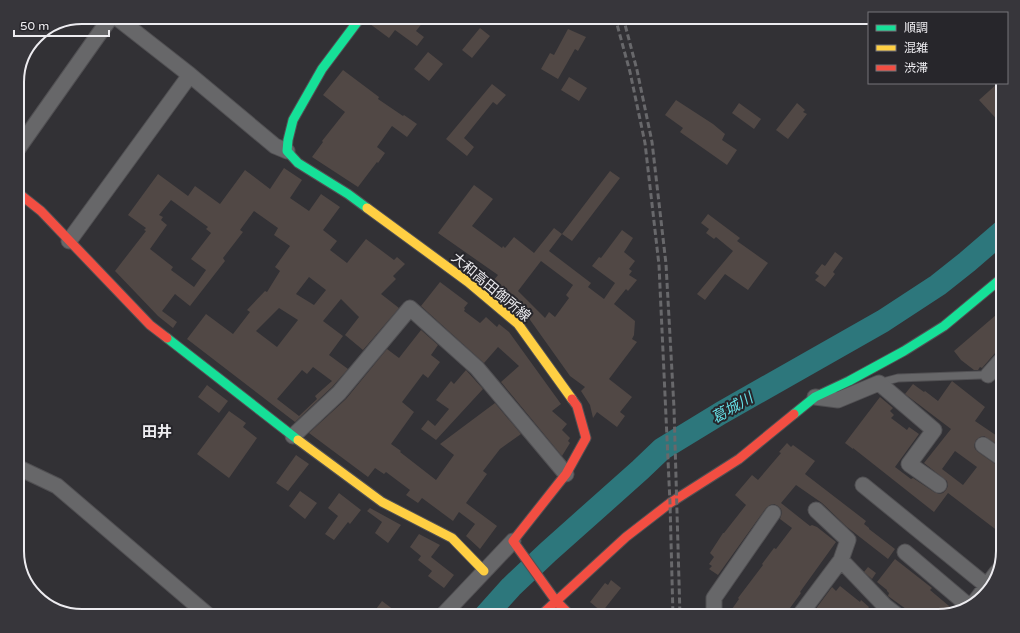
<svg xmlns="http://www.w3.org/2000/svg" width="1020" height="633" font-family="'Varela Round','Noto Sans JP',sans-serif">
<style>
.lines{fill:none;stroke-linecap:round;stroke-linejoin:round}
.river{stroke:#2d777c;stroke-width:23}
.building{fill:#514845;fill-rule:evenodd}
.lane-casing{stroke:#515053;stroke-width:9}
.street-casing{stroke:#515053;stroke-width:17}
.fast-casing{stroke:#515053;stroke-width:11}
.slow-casing{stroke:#515053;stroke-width:11}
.jam-casing{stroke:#515053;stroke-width:11}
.lane{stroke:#676769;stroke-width:7}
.street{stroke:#676769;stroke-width:15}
.fast{stroke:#16e098;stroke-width:9}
.slow{stroke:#ffcf43;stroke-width:9}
.jam{stroke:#f24e42;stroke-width:9}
.rail{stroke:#68686b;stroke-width:3;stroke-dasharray:6 3;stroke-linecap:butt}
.labels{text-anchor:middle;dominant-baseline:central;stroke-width:4;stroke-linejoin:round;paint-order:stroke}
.street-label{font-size:14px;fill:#edecf0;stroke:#27262b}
.water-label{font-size:15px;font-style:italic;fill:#64dde4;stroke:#27262b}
.neighbourhood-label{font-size:15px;font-weight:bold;fill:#edecf0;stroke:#27262b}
.rim{fill:none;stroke:#edecf0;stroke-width:2}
</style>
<rect width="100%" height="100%" fill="#323135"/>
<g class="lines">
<path class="river" d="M485,616L511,587L548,552L640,470L662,449L721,413L883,321L938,285L967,262L1003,231"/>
</g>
<path class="building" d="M373,17H427L416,31L424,37L417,46L395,30L389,38L370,24Z
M480,28L490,36L472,58L462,50Z
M568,29L586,37L578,51L575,49L558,79L541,69L550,53L554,55Z
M428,52L443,64L429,81L414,69Z
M343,70L379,97L378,99L403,116L404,115L417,124L407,137L392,126L377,147L385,153L378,163L377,162L358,187L312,157L323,142L322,141L345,112L323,95Z
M569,77L587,88L579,101L561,90Z
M998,83H1003V126L979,100Z
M492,84L506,95L497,105L493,102L464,138L474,147L467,156L446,139Z
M676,100L713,124L725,134L722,140L737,150L727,165L680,132L683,128L665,115Z
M739,103L761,119L754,129L732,113Z
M797,103L805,110L803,112L807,114L788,139L776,130Z
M284,168L302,180L290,198L309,211L321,194L340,207L323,230L337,241L330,250L347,263L366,239L394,260L397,257L405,264L393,276L396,279L381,294L399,308L363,350L345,335L359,317L341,299L323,321L343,336L329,355L348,369L332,387L295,422L187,339L206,314L233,334L250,312L247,310L265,291L267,292L280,271L275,267L290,246L274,235L278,228L254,211L240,230L243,232L223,258L225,261L190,306L175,294L162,311L177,322L173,328L158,316L115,271L146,231L144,230L146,228L128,215L158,174L188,196L195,186L220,204L245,170L270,189ZM171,200L208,227L206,229L211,233L191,259L206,270L194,287L171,270L173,267L150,249L167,225L161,220L163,217L159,215ZM309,277L326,290L314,305L296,294ZM279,308L298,320L277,347L256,331ZM313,367L332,381L315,396L317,399L299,416L277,399L302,370L307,374Z
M610,171L620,178L572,241L562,234Z
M474,185L493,199L472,226L502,248L503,246L505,248L514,237L534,253L554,228L562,234L549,251L591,283L588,287L604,299L615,283L592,266L599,257L601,258L622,230L633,238L624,252L635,261L629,269L632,271L629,275L637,280L628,291L626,289L614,304L635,321L634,335L632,339L637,342L609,379L632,397L620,412L625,416L617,427L597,412L593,418L590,405L581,391L585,387L570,376L528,317L508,300V299L493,287L495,283L493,281L498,275L438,233ZM541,261L573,285L566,295L569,298L555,317L549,312L545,318L518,291Z
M708,214L740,238L737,241L768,263L748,290L725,274L705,300L697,294L733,251L716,237L714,239L706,233L709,229L701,223Z
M835,252L843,258L833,272L835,274L825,287L815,280L819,276L815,273L822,264L825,266Z
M440,282L468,303L464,308L465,309L464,311L480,323L486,317L497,327L499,324L509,332L561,404L552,411L567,424L562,430L570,438L568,441L570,443L562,456L501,382L519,366L498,347L484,363L421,306Z
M1003,309V349L996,352L982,368L980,367L978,370H974L961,360L954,351Z
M421,330L438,345L431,355L440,362L428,378L423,374L402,402L414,412L391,444L401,451L400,452L436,480L454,455L440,444L495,403L521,434L500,449L483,471L487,474L466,503L497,526L480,549L466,536L475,524L459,512L453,521L422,498L418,503L406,495L410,490L386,472L384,474L375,468L368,477L309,433L346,399L387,349L399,358Z
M466,370L483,389L436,440L421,429L428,420L435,426L449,409L436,400L451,381L454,384Z
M952,381L985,407L975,421L1003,440V448L984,436L980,437L976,440L974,445L975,449L978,452L998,466L1003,468L998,476L1003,480V535L948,493L934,512L853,448V449L845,443L880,397L893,408L890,411L894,415L891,418L907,430L909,427L919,434L895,467L911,479L913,478L934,492L939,494L943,493L946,490L948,486L947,481L924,463L951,429L905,394L913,384L924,392L925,391L938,401ZM955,451L977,467L963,485L942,469Z
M207,385L228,401L219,413L198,397Z
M229,411L246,423L243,427L257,438L229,478L197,454Z
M787,443L791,447L793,445L815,461L805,474L866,521L864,524L869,528V529L895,549L888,559L847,527L822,503L796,485L781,503L810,526L812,525L817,527L836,542L800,592L801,593L790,608L791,609L787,616H729L733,610L732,609L739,599L738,598L763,565L762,564L774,548L776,549L792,528L780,519L782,513L781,509L778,506L774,504L770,505L766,508L718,575L709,569L712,566L709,564L714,557L710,553L723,533H724L746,505L735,495L752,475L758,480L781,453L779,452Z
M296,455L309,464L288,491L276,483Z
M300,491L317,503L305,519L289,506Z
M339,493L361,510L350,524L348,522L334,540L325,534L338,516L328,508Z
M370,508L401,525L388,543L375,533L382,522L367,511Z
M419,534L440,545L431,557L454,575L444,588L428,576L432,571L418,560L421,556L410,547Z
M895,559L932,588L930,590L955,611L938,616H910L907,614L905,610L906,609L888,596L889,593L887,591V590L877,582Z
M868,567L876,573L872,579L864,572Z
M611,580L621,588L602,612L590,602L605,583L608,585Z
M840,586L860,602L861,600L869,607L862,616H851L842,609L836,616H823L815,610L832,587L836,591Z
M382,601L402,616H371Z"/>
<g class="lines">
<defs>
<path id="lane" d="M879,383L898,378L981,375"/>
<path id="street" d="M116,17L190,75L275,146L287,151
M17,150L111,17
M69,241L190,75
M988,375L1003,358
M815,397L838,400L879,383L934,430L909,464L939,485
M293,436L339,393L410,308L477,368L566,474
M983,445L1003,459
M17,467L57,486L209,616
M863,485L987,586
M816,510L848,540L841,560L885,606L898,616
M905,552L970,607
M971,607L997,572
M442,616L513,541
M714,616V598L773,513
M799,616L841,560"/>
<path id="fast" d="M361,17L322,69L293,120L288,140L287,151L298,163L348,194L367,208
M167,338L298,440
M794,414L815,397L849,381L904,351L944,326L1003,277"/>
<path id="slow" d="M367,208L468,282L518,324L572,399
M298,440L382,502L452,538L484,571"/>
<path id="jam" d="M17,192L41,211L150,325L167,338
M540,616L626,537L670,503L739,459L794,414
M571,616L556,601L513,541L566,474L586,438L577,406L572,399"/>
</defs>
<use href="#lane" class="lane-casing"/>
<use href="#street" class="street-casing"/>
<use href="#fast" class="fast-casing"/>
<use href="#slow" class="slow-casing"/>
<use href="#jam" class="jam-casing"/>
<use href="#lane" class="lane"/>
<use href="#street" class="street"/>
<use href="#fast" class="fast"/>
<use href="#slow" class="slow"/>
<use href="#jam" class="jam"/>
<path class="rail" d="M615,17L630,72L645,143L659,265L670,503L673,616
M623,17L637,70L652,142L666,264L674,408L680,616"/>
</g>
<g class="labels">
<g class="street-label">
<text transform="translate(491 287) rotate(40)">大和高田御所線</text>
</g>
<g class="water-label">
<text transform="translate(732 408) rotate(-30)">葛城川</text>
</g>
<g class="neighbourhood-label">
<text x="157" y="432">田井</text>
</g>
</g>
<path d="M0 0H1020V633H0ZM82 24H938A58 58 0 0 1 996 82V551A58 58 0 0 1 938 609H82A58 58 0 0 1 24 551V82A58 58 0 0 1 82 24Z" fill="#37363b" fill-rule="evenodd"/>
<path class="rim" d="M82 24H938A58 58 0 0 1 996 82V551A58 58 0 0 1 938 609H82A58 58 0 0 1 24 551V82A58 58 0 0 1 82 24Z"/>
<rect x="868" y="12" width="140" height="72" fill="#27262b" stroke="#76757a"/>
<rect x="876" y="25" width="20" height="6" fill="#16e098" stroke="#76757a"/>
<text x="904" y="32" font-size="12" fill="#edecf0">順調</text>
<rect x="876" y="45" width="20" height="6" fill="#ffcf43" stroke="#76757a"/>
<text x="904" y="52" font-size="12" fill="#edecf0">混雑</text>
<rect x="876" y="65" width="20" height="6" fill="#f24e42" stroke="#76757a"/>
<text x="904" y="72" font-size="12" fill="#edecf0">渋滞</text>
<path d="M14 30v6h95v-6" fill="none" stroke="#edecf0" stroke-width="2"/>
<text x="20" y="30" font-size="12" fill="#edecf0" stroke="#27262b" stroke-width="3" paint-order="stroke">50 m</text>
</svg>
